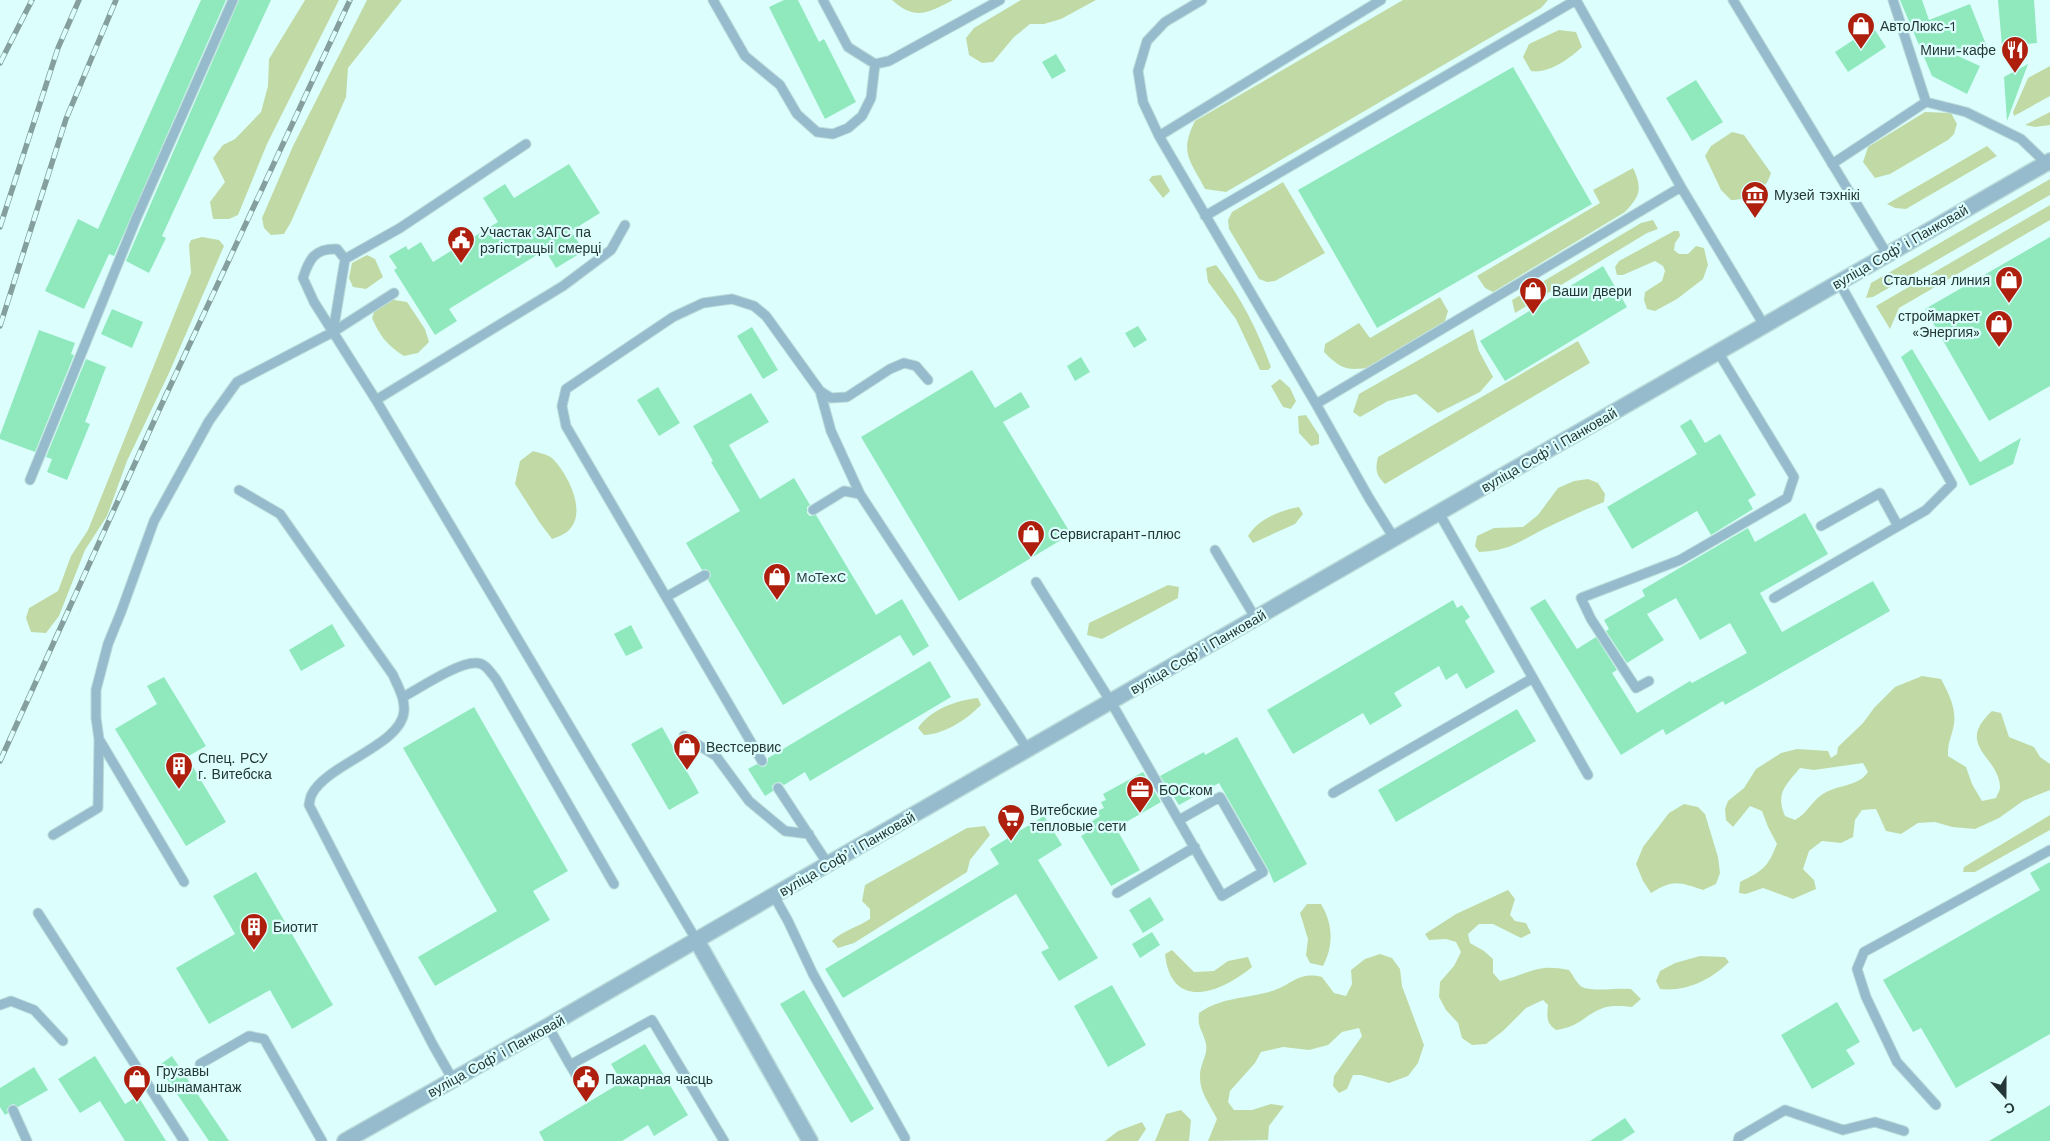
<svg xmlns="http://www.w3.org/2000/svg" width="2050" height="1141" font-family="'Work Sans',sans-serif">
<style>
.green{fill:#c1daa5;fill-rule:evenodd}
.building{fill:#90e9bd}
.lines{fill:none;stroke-linecap:round;stroke-linejoin:round}
.service-casing{stroke:#bbdbda;stroke-width:11}
.minor-casing{stroke:#bbdbda;stroke-width:18}
.service{stroke:#95bbcc;stroke-width:9}
.minor{stroke:#95bbcc;stroke-width:15}
.rail-casing{stroke:#849f9e;stroke-width:5.5}
.rail{stroke:#dcfffe;stroke-width:4;stroke-dasharray:11;stroke-linecap:butt}
.labels{text-anchor:middle;dominant-baseline:central;stroke-width:4.5;stroke-linejoin:round;paint-order:stroke}
.poi-label{font-size:14px;fill:#253636;stroke:#dcfffe;text-anchor:start}
.street-label{font-size:14px;fill:#253636;stroke:#dcfffe}
</style>
<rect width="100%" height="100%" fill="#dcfffe"/>
<path class="green" d="M305,0H339L267,144L238,215L229,219H213L210,202L225,182L213,158L223,145L235,139L261,112L268,86L269,59Z
M367,0H402L348,68L346,97L291,222L284,234L271,235L264,228L262,218L293,146Z
M892,0H953C928,13 915,21 892,0Z
M1021,0H1096L1061,19L1044,24H1030L1014,37L993,62L982,63L969,55L966,38L974,28Z
M1403,0H1548L1541,8L1226,192L1205,189C1190,160 1179,153 1195,121Z
M1559,30L1576,32L1582,47C1569,59 1549,74 1531,71L1523,57L1529,44Z
M2050,66V96L2014,116L2013,112L2028,78Z
M1925,112L1951,113L1957,124L1954,134L1948,140L1890,174L1875,178L1863,162L1868,147Z
M2050,112V125L2035,127L2025,125Z
M1732,132L1744,135L1771,173C1766,191 1749,200 1731,200L1721,190L1705,156L1711,146Z
M1987,146L1997,156L1906,209L1895,208L1887,204Z
M1633,168C1643,189 1640,196 1625,212L1493,292L1485,288L1477,276L1600,203L1593,190Z
M1161,175L1170,191L1163,198L1149,180L1152,176Z
M2050,179V195L1873,297L1866,298L1871,283Z
M1283,182L1325,253L1275,281L1267,282L1259,279L1229,229L1228,220L1232,212Z
M2050,205V220L1899,308L1890,329L1876,306Z
M1653,220L1658,229L1647,233L1515,313L1512,300L1641,223Z
M1674,231H1679L1680,236L1675,243L1674,250L1679,254H1688L1696,246L1704,248L1708,265L1703,279L1677,299L1655,311L1647,309L1644,300L1645,292L1662,281L1665,271L1663,266L1655,261L1623,275H1617L1615,267L1619,261Z
M202,237L219,240L224,246L169,373L127,461L107,516L85,550L59,616L46,633L31,632L26,618L29,608L58,591L71,556L88,530L191,273L189,245L191,240Z
M367,255L375,259L383,277L366,289L353,287L349,278L352,263Z
M1216,265C1240,295 1258,331 1271,367L1268,370H1260L1236,319L1208,282L1206,268Z
M1440,297L1448,311L1445,321L1366,368C1345,371 1339,367 1324,352L1325,344L1359,323L1370,338Z
M389,299L407,302L425,329L429,342L418,353L404,356C387,345 380,336 372,318L376,307Z
M1473,329L1479,351L1493,377L1480,392L1438,413L1416,394L1388,401L1360,417L1353,412L1359,394Z
M1578,341L1590,363L1385,484C1376,475 1375,470 1378,457Z
M1280,379L1290,388L1296,401L1291,409L1283,407L1271,386Z
M1306,415L1319,435V444L1311,446L1299,433L1298,416Z
M533,451C539,453 547,454 552,458C568,474 589,514 567,532C563,535 557,537 552,539L540,523L515,484L520,461Z
M1588,479L1598,483L1605,494L1604,502C1583,510 1563,520 1544,529C1518,542 1510,551 1479,552L1475,546L1477,536L1494,528L1523,527L1538,515L1558,488L1574,481Z
M1299,507L1303,514L1295,524L1253,543L1248,536C1258,519 1281,510 1299,507Z
M1168,585L1179,587L1178,598L1102,639L1087,635L1089,623Z
M1922,676L1941,679C1949,694 1958,711 1953,729C1950,741 1948,742 1948,756L1966,767L1972,784L1982,801L1996,798C1997,795 2000,791 2000,787C1999,756 1954,746 1992,711L2001,713L2009,737L2034,747L2040,757L2050,764V790L2023,801L1999,818L1975,829L1952,827L1935,822L1918,823L1901,834L1886,831L1876,809L1862,810L1855,820L1853,837L1841,843L1822,841L1809,851L1803,869L1814,880L1816,889L1793,899L1763,888L1746,894L1739,893L1740,882C1764,870 1767,868 1777,844L1768,827L1762,811L1750,806L1733,827L1726,820L1725,809L1728,801L1744,788L1756,769L1781,753L1797,749L1828,751L1831,758L1837,754L1838,747L1863,723L1874,708L1895,687ZM1863,763L1868,772C1857,788 1835,784 1820,796C1810,804 1807,813 1795,820L1785,816C1775,793 1786,785 1800,768L1814,770Z
M978,698L981,705C966,720 945,734 924,735L918,728C930,710 956,700 978,698Z
M1684,804L1698,807L1705,814L1718,857L1720,873L1716,884L1703,890C1679,882 1674,879 1651,893L1643,881L1636,864L1643,847L1669,813Z
M2050,815V830L1975,872H1963L1964,867Z
M985,826L990,835L970,860L967,872L854,943L838,948L832,941C842,931 858,927 870,919V909L862,901L865,885L967,828Z
M1508,890L1515,899L1510,915L1515,921L1526,923L1531,933L1521,938L1493,924H1479L1468,934L1470,943L1484,951L1493,959V973L1500,981C1530,974 1535,963 1569,970C1573,975 1577,984 1582,987C1593,992 1617,988 1631,989L1641,999L1632,1007C1623,1006 1612,1005 1603,1008C1584,1015 1580,1027 1556,1030C1546,1023 1547,1017 1548,1005L1543,1000L1526,1008L1503,1031L1486,1044L1472,1045L1462,1038L1458,1023L1446,1010L1439,997L1440,982L1454,966L1461,952L1456,942L1446,939L1429,940L1425,934L1456,914Z
M1307,904H1321C1333,924 1334,945 1323,966L1310,963L1306,955L1308,939L1300,913Z
M1172,950L1194,972L1214,971L1228,961L1248,957L1252,967C1221,993 1171,1012 1165,954Z
M1380,954L1392,958L1400,969L1402,986L1424,1045L1418,1063L1408,1076L1389,1083L1361,1075H1353L1347,1089L1339,1093L1333,1086L1334,1076L1362,1036L1359,1028L1342,1032L1328,1045L1309,1050L1283,1047L1261,1052L1255,1063L1230,1091L1228,1102L1234,1110H1252L1271,1104L1284,1106L1269,1126L1268,1140L1208,1141L1217,1119C1210,1104 1199,1092 1200,1075C1200,1064 1208,1055 1206,1044C1203,1030 1197,1029 1199,1013C1221,997 1246,999 1272,991C1292,985 1298,971 1322,977L1334,993L1346,996L1352,984L1351,970L1365,959Z
M1700,956L1725,957L1729,962C1711,980 1686,992 1660,989L1656,981L1660,971L1675,963Z
M1181,1110L1191,1120L1189,1141H1155L1166,1114Z
M1142,1122L1146,1129L1138,1141H1105L1118,1131Z"/>
<path class="building" d="M201,0H226L114,256L109,254L84,309L45,291L78,219L98,229Z
M239,0H271L162,236L166,238L149,273L126,261Z
M784,0H798L819,42L824,39L856,102L825,119L769,7Z
M1900,0H1922L1929,20L1970,4L1987,47L1947,51L1980,66L1967,94L1932,76Z
M1998,0H2034L2037,43L2002,46Z
M1873,27L1886,47L1848,72L1835,52Z
M1056,54L1066,71L1052,79L1042,62Z
M2028,64L2007,121L2004,77Z
M1513,67L1592,204L1377,328L1298,190Z
M1696,80L1723,122L1692,141L1666,98Z
M569,164L600,213L571,231L584,251L556,268L545,250L449,309L457,321L435,335L394,270L397,268L389,256L406,246L408,250L421,242L433,262L498,222L483,198L505,184L514,198Z
M2050,237V386L1989,421L1925,309Z
M1603,266L1627,307L1505,381L1480,341Z
M112,309L143,322L132,348L101,334Z
M1138,326L1147,340L1134,348L1125,333Z
M752,327L778,370L763,379L737,336Z
M39,330L75,343L71,354L74,355L35,452L0,439V435Z
M1912,349L1980,462L2021,438L2013,464L1970,486L1901,357Z
M1081,357L1090,372L1075,381L1067,366Z
M86,359L106,367L85,422L90,424L67,480L47,472L52,459L46,457Z
M972,370L995,408L1021,392L1030,407L1003,422L1071,534L959,601L861,437Z
M658,387L680,423L659,436L637,400Z
M751,393L769,422L729,445L760,499L794,478L810,505L807,507V513L810,516L816,515L876,615L902,599L929,646L913,656L900,635L783,705L708,580L711,576L710,572L706,569L702,570L686,543L740,511L711,462L713,461L693,426Z
M1691,419L1705,443L1720,434L1756,495L1748,500L1753,509L1711,535L1697,511L1632,549L1607,507L1697,454L1680,426Z
M1805,513L1828,554L1760,593L1782,632L1873,581L1890,611L1725,705L1723,701L1666,735L1663,729L1621,755L1530,608L1545,599L1577,649L1596,637L1617,670L1612,673L1637,713L1690,681L1692,683L1747,653L1730,623L1700,640L1676,598L1647,614L1664,640L1627,663L1606,631L1609,629L1604,620L1645,596L1642,590L1748,528L1755,542Z
M1453,600L1457,608L1462,605L1470,617L1465,621L1495,672L1466,689L1457,673L1446,680L1439,666L1394,693L1402,706L1370,725L1363,713L1293,754L1267,710Z
M332,624L345,646L301,671L289,650Z
M631,625L643,648L626,656L614,634Z
M930,661L951,697L810,781L805,772L784,785L780,782L775,783L772,786L773,791L765,796L748,769L757,764L762,767L766,766L768,761V758Z
M164,677L206,746L187,757L226,822L186,846L115,729L157,704L147,686Z
M474,707L568,871L533,891L550,920L435,986L418,957L497,911L403,748Z
M1517,709L1536,741L1396,822L1378,790Z
M662,727L699,793L669,810L631,744Z
M1237,737L1307,864L1274,883L1268,869L1219,783L1179,805L1160,776L1204,752L1205,755Z
M1143,772L1161,802L1116,828L1140,870L1111,886L1081,836L1096,827L1092,821L1100,816L1097,811L1104,808L1101,802L1106,800L1103,794Z
M1044,816L1062,845L1038,860L1098,958L1059,981L1041,952L1049,948L1016,894L843,998L825,969L999,864L990,849Z
M2050,862V1034L1956,1088L1921,1028L1913,1032L1883,980L2040,890L2030,873Z
M256,872L333,1005L292,1029L270,990L209,1024L176,968L235,934L213,896Z
M1150,897L1164,920L1143,933L1129,910Z
M1152,932L1160,945L1140,958L1132,944Z
M1112,985L1146,1045L1108,1067L1074,1006Z
M804,990L874,1109L851,1123L780,1004Z
M1837,1002L1860,1042L1846,1050L1855,1064L1812,1089L1781,1035Z
M645,1044L688,1115L654,1136L648,1125L622,1141H544L539,1132L622,1082L611,1064Z
M95,1056L125,1104L138,1096L166,1141H125L100,1101L80,1113L58,1079Z
M172,1056L229,1141H209L158,1066Z
M34,1067L48,1090L18,1107L14,1104L10,1105L7,1109L8,1113L5,1115L0,1107V1088Z
M2050,1105V1141H1989Z
M1625,1118L1635,1132L1621,1141H1590Z"/>
<g class="lines">
<defs>
<path id="service" d="M713,0L745,56L780,85L797,114L817,132L833,134L848,128L862,116L871,98L875,64
M823,0L848,47L875,64L889,61L1000,0
M1202,0L1165,22L1147,41L1138,71L1143,102L1159,136L1316,404L1369,498L1394,538
M1576,0L1681,187L1764,325
M1733,0L1887,254
M1893,0L1926,102
M1159,136L1381,0
M1832,164L1926,102L1966,112L2021,139L2046,163
M1205,216L1576,0
M345,259L337,249C315,248 309,259 303,278L314,302L376,400L697,941
M333,332L345,259L400,228L526,144
M820,391L831,431L860,494
M376,400L563,286L611,250L625,225
M1316,404L1681,187
M30,480L136,219L233,0
M239,490L280,514L393,675C398,687 405,698 404,711C402,745 327,764 312,794C310,797 310,801 309,805L433,1045L453,1080
M813,510L844,491L860,494L1028,750
M1439,513L1588,775
M1821,526L1880,493L1898,526
M1215,550L1256,619
M1036,582L1111,702L1222,896L1263,872L1220,797L1179,820
M666,597L705,575
M1774,598L1926,510L1952,484L1839,282
M1649,681L1636,688L1591,619L1581,598L1680,560L1787,498L1794,477L1718,352
M403,697C420,688 457,663 475,663C485,662 490,672 496,679L614,884
M684,736L716,756L749,801L785,831L809,834
M762,761L566,426L562,406L566,389L673,317L703,303L732,299L754,306L766,316L820,391L831,398L847,397L890,369L904,363L916,366L928,380
M778,788L828,864
M1333,793L1533,678
M53,835L98,808L99,739
M184,882L99,739L96,718V690L108,644L121,612L154,521L209,421L237,382L333,332L394,293
M1117,893L1195,847
M774,896L788,921L813,974L905,1138
M38,913L184,1141
M0,1005L11,1001L34,1010L63,1041
M548,1026L570,1065L652,1020L724,1141
M200,1064L249,1036L264,1039L322,1141
M570,1065L587,1093
M1936,1105L1897,1062L1866,997L1857,969L1864,952L2050,850
M13,1110L27,1141
M1738,1141L1739,1137L1785,1110L1843,1130L1875,1122L1904,1131"/>
<path id="minor" d="M697,941L810,1141
M345,1141L548,1026L828,864L2050,161"/>
</defs>
<use href="#service" class="service-casing"/>
<use href="#minor" class="minor-casing"/>
<use href="#service" class="service"/>
<use href="#minor" class="minor"/>
<defs>
<path id="rail" d="M0,63L32,0
M0,227L58,48L79,0
M0,326L66,119L116,0
M0,761L160,408L350,0"/>
</defs>
<use href="#rail" class="rail-casing"/>
<use href="#rail" class="rail"/>
</g>
<defs>
<symbol id="shop-pin" viewBox="-11 -11 22 30"><path d="M0 17L-7.5 6A9.5 9.5 0 1 1 7.5 6Z" fill="#ae1f0d" stroke="#dcfffe"/><path d="M-5-2.5h2.3a2.7 3.5 0 0 1 5.4 0H5L5.5 6h-11ZM-1.5-2.5h3a1.5 2.3 0 0 0-3 0Z" fill="#fff"/></symbol>
<symbol id="restaurant-pin" viewBox="-11 -11 22 30"><path d="M0 17L-7.5 6A9.5 9.5 0 1 1 7.5 6Z" fill="#ae1f0d" stroke="#dcfffe"/><path d="M-5-6h1v4h1v-4h1v4h1v-4h1v5L-1.5 .5V6h-2V.5L-5-1ZM5-6V6H3V1.5H1.5Q1.5-4 5-6Z" fill="#fff"/></symbol>
<symbol id="museum-pin" viewBox="-11 -11 22 30"><path d="M0 17L-7.5 6A9.5 9.5 0 1 1 7.5 6Z" fill="#ae1f0d" stroke="#dcfffe"/><path d="M0-6L6-3V-2H-6V-3ZM-5-1h2V3h-2ZM-1-1h2V3h-2ZM3-1h2V3H3ZM-6 4H6V6H-6Z" fill="#fff"/></symbol>
<symbol id="civic-pin" viewBox="-11 -11 22 30"><path d="M0 17L-7.5 6A9.5 9.5 0 1 1 7.5 6Z" fill="#ae1f0d" stroke="#dcfffe"/><path d="M-.6-6.5H3V-4.5H.6V-3L4-1V1h2V6H-6V1h2V-1L-.6-3ZM-1.2 2.5V6h2.4V2.5Z" fill="#fff"/></symbol>
<symbol id="building-pin" viewBox="-11 -11 22 30"><path d="M0 17L-7.5 6A9.5 9.5 0 1 1 7.5 6Z" fill="#ae1f0d" stroke="#dcfffe"/><path d="M-4-6H4V6H1V3H-1V6H-4ZM-2.5-4.3h1.7v1.8h-1.7ZM.8-4.3h1.7v1.8H.8ZM-2.5-1h1.7V.8h-1.7ZM.8-1h1.7V.8H.8Z" fill="#fff"/></symbol>
<symbol id="office-pin" viewBox="-11 -11 22 30"><path d="M0 17L-7.5 6A9.5 9.5 0 1 1 7.5 6Z" fill="#ae1f0d" stroke="#dcfffe"/><path d="M-6-3h4V-5.5h4V-3h4V5H-6ZM-1-4.5V-3h2v-1.5ZM-6 0V1H6V0Z" fill="#fff"/></symbol>
<symbol id="supermarket-pin" viewBox="-11 -11 22 30"><path d="M0 17L-7.5 6A9.5 9.5 0 1 1 7.5 6Z" fill="#ae1f0d" stroke="#dcfffe"/><path d="M-6-5.5h2.5l.6 2H6L4.5 2H-2.5L-4.4-4H-6ZM-1.5 3.2a1.3 1.3 0 1 0 .1 0ZM3 3.2a1.3 1.3 0 1 0 .1 0Z" fill="#fff"/></symbol>
</defs>
<g fill-rule="evenodd">
<use href="#shop-pin" x="1845" y="10" width="32" height="43"/>
<use href="#restaurant-pin" x="1999" y="34" width="32" height="43"/>
<use href="#museum-pin" x="1739" y="179" width="32" height="43"/>
<use href="#civic-pin" x="445" y="224" width="32" height="43"/>
<use href="#shop-pin" x="1993" y="264" width="32" height="43"/>
<use href="#shop-pin" x="1517" y="275" width="32" height="43"/>
<use href="#shop-pin" x="1983" y="308" width="32" height="43"/>
<use href="#shop-pin" x="1015" y="518" width="32" height="43"/>
<use href="#shop-pin" x="761" y="561" width="32" height="43"/>
<use href="#shop-pin" x="671" y="731" width="32" height="43"/>
<use href="#building-pin" x="163" y="750" width="32" height="43"/>
<use href="#office-pin" x="1124" y="774" width="32" height="43"/>
<use href="#supermarket-pin" x="995" y="802" width="32" height="43"/>
<use href="#building-pin" x="238" y="911" width="32" height="43"/>
<use href="#shop-pin" x="121" y="1063" width="32" height="43"/>
<use href="#civic-pin" x="570" y="1063" width="32" height="43"/>
</g>
<g class="labels">
<g class="poi-label">
<text x="1880" y="26">АвтоЛюкс-1</text>
<text x="1996" y="50" text-anchor="end">Мини-кафе</text>
<text x="1774" y="195">Музей тэхнікі</text>
<text x="480" y="232">Участак ЗАГС па<tspan x="480" dy="16">рэгістрацыі смерці</tspan></text>
<text x="1990" y="280" text-anchor="end">Стальная линия</text>
<text x="1552" y="291">Ваши двери</text>
<text x="1980" y="316" text-anchor="end">строймаркет<tspan x="1980" dy="16">«Энергия»</tspan></text>
<text x="1050" y="534">Сервисгарант-плюс</text>
<text x="796" y="577">MoTexC</text>
<text x="706" y="747">Вестсервис</text>
<text x="198" y="758">Спец. РСУ<tspan x="198" dy="16">г. Витебска</tspan></text>
<text x="1159" y="790">БОСком</text>
<text x="1030" y="810">Витебские<tspan x="1030" dy="16">тепловые сети</tspan></text>
<text x="273" y="927">Биотит</text>
<text x="156" y="1071">Грузавы<tspan x="156" dy="16">шынамантаж</tspan></text>
<text x="605" y="1079">Пажарная часць</text>
</g>
<g class="street-label">
<text transform="translate(1900 247) rotate(-30)">вуліца Софʼі Панковай</text>
<text transform="translate(1549 450) rotate(-30)">вуліца Софʼі Панковай</text>
<text transform="translate(1198 652) rotate(-30)">вуліца Софʼі Панковай</text>
<text transform="translate(847 854) rotate(-30)">вуліца Софʼі Панковай</text>
<text transform="translate(496 1056) rotate(-29)">вуліца Софʼі Панковай</text>
</g>
</g>
<g transform="translate(2005 1096) rotate(159)" stroke="#dcfffe" stroke-width="4" paint-order="stroke">
<path d="M0-4L9 19L0 12L-9 19Z" fill="#253636"/>
<text y="-8" font-size="14" font-weight="bold" text-anchor="middle" fill="#253636">С</text>
</g>
</svg>
